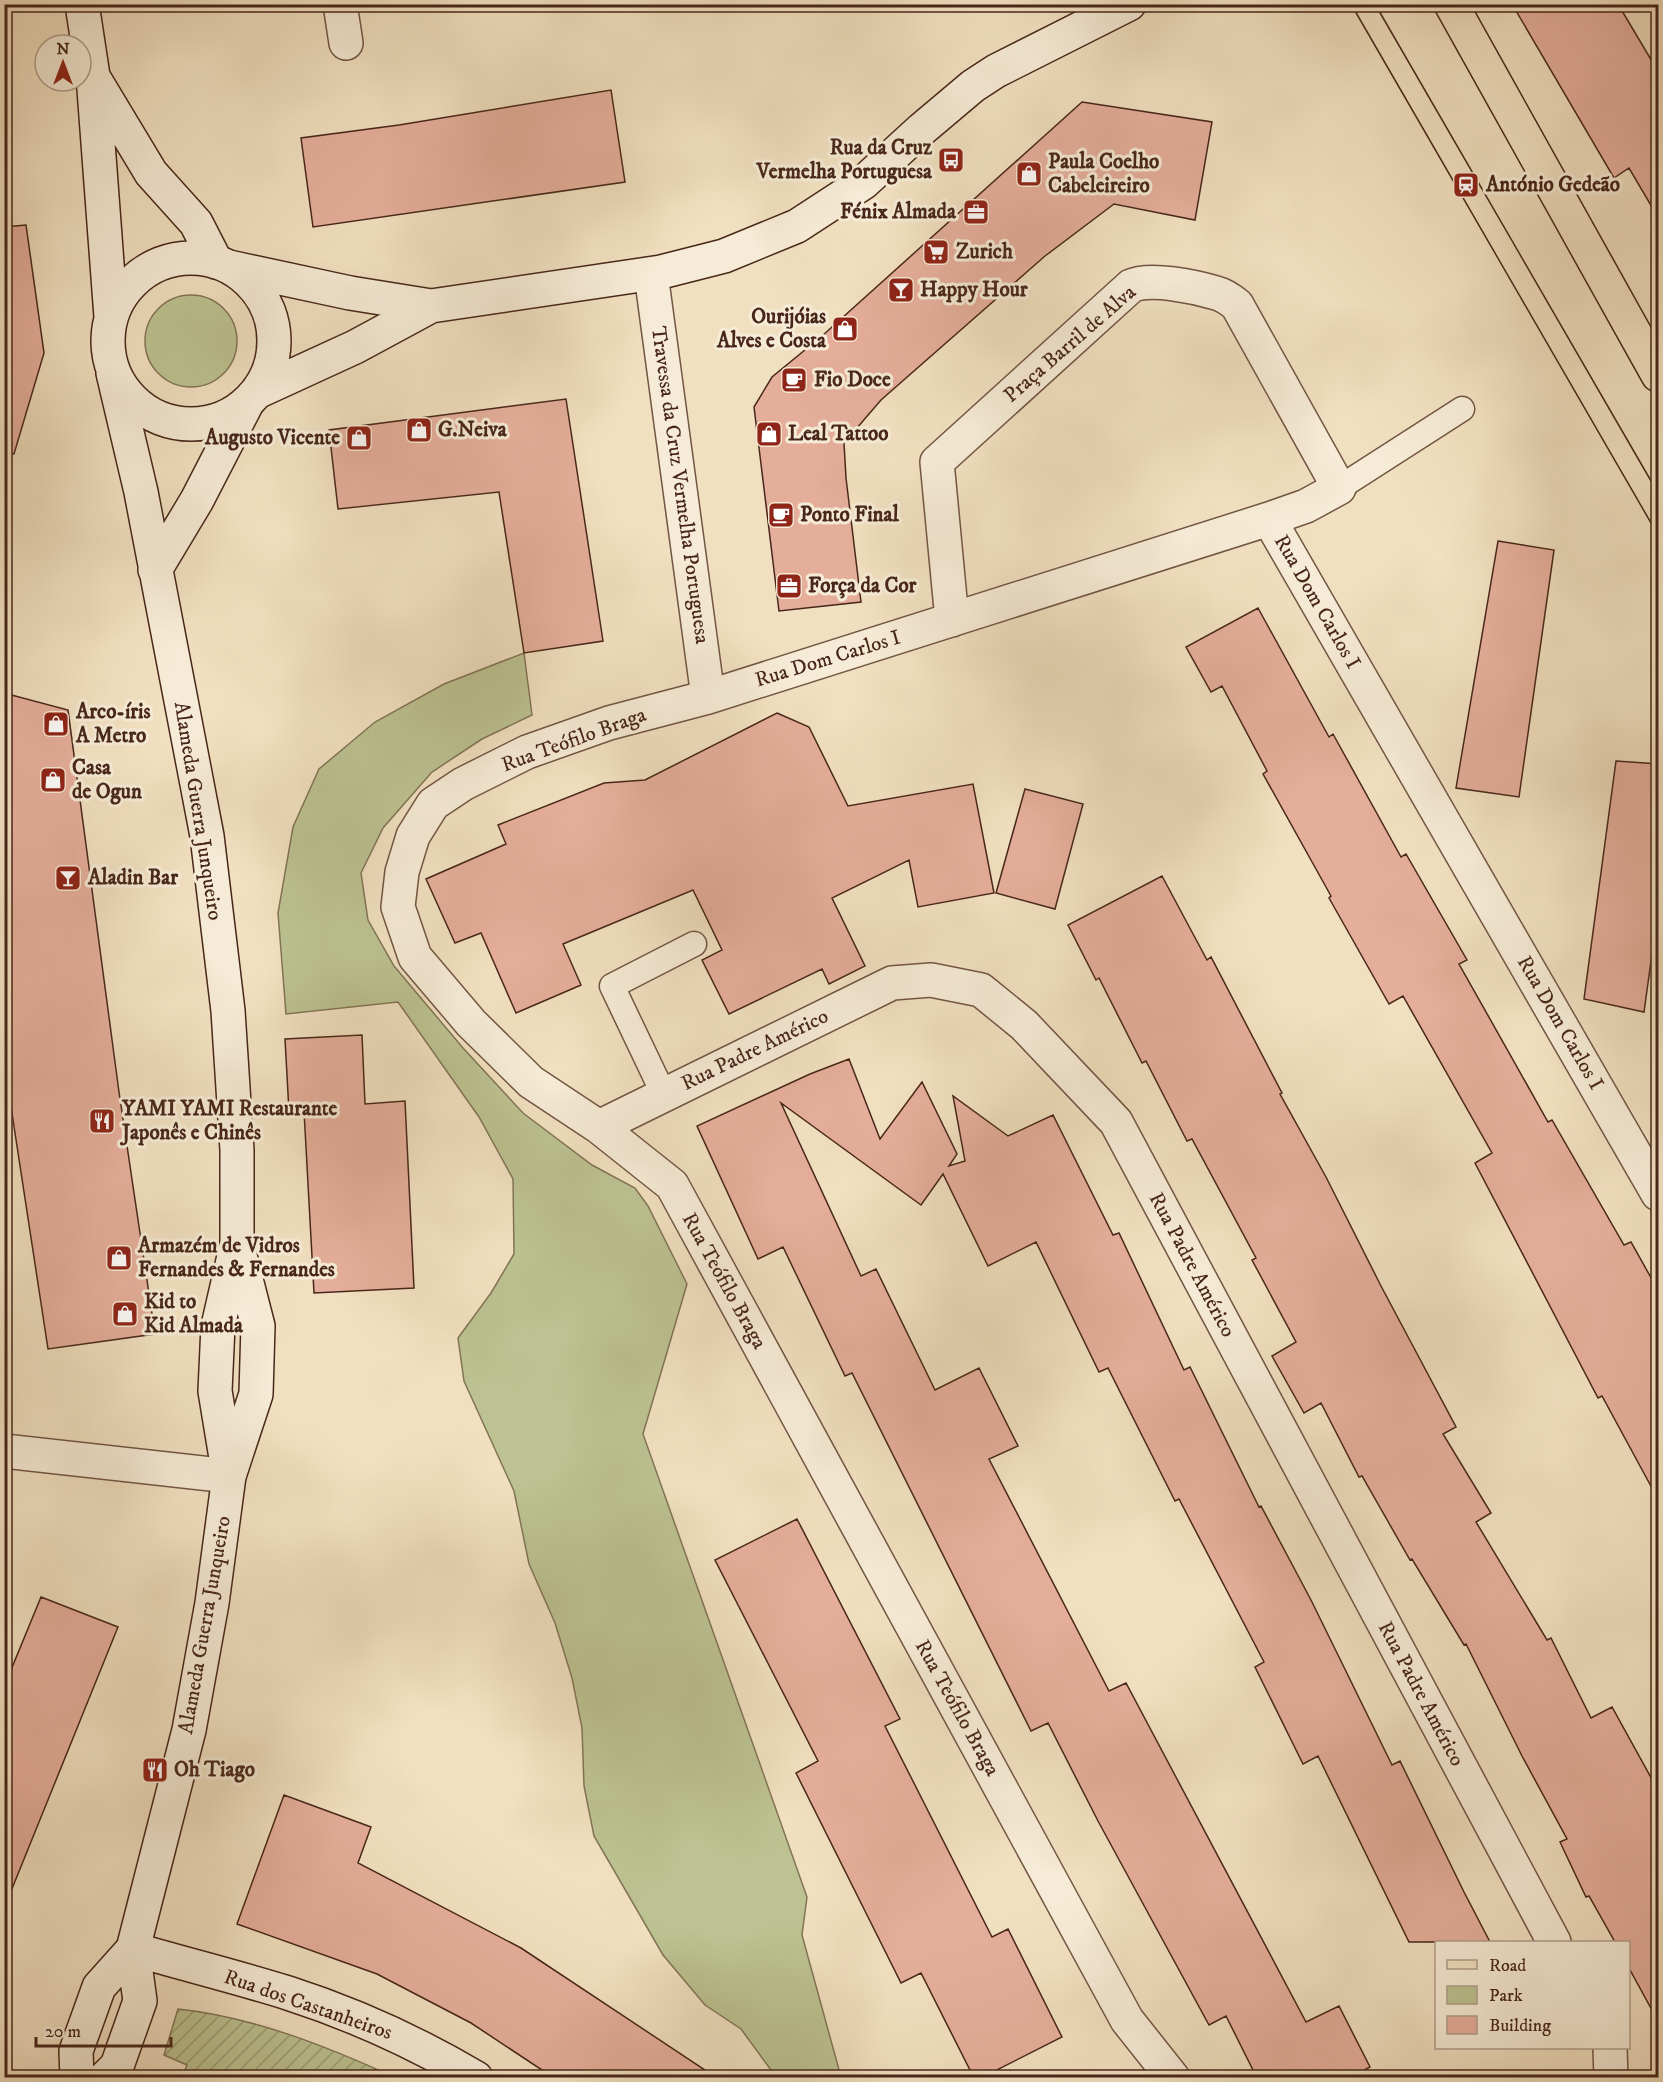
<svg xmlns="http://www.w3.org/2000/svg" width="1663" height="2082" font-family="'IM FELL DW Pica',serif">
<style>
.green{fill:#bcc291;stroke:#827456;stroke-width:1.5}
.garden{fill:url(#garden-furrows);stroke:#827456;stroke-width:1.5}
.building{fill:#e5ae9b;stroke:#48271a;stroke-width:1.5}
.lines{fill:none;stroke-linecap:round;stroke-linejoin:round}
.lane-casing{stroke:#725544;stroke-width:27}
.street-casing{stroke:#725544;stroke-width:36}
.secondary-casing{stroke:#48271a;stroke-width:36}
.primary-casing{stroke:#48271a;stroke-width:36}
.lane{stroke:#f6ebd6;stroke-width:24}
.street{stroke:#f6ebd6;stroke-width:33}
.secondary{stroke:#f6ebd6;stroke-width:33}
.primary{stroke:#f1e0c0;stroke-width:33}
.tram{stroke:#48271a;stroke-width:1.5}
.labels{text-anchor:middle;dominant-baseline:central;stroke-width:6;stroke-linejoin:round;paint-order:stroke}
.poi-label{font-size:21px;font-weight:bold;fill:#48271a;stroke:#f6ebd6;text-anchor:start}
.street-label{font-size:21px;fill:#48271a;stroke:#f6ebd6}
</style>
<defs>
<pattern id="garden-furrows" width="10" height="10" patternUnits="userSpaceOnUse" patternTransform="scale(1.5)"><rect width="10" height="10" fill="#bcc291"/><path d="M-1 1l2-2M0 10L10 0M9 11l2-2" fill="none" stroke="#9b9e76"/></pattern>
</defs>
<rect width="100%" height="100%" fill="#f1e0c0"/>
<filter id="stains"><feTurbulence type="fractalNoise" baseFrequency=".00333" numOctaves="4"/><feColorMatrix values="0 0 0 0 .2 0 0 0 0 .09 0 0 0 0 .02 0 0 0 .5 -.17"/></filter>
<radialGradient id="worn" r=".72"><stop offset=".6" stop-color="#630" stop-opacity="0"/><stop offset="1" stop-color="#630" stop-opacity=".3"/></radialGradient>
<path class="green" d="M145 341a46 46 0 1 1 92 0a46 46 0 1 1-92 0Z
M524,653L532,715L482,739L432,772L383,828L361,873L368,920L394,966L463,1048L523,1113L592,1165L635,1188L648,1206L687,1284L643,1434L807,1897L802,1935L841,2077H776L741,2029L705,2005L663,1955L594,1836L584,1786L582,1728L572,1678L555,1623L529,1564L514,1491L464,1381L458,1338L491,1293L514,1254L513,1179L479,1117L398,1002L286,1014L278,913L293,827L319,769L375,722L444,684Z"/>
<path class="garden" d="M178,2009C253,2017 326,2046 394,2077H182L187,2065L164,2055Z"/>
<path class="building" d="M1512,4H1618L1659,73V219L1629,168L1614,178Z
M611,90L625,182L313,227L301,138L399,125Z
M1082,102L1212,122L1195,220L1114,204L1045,256L881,400L844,443L846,478L861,602L779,611L754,407L772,377L822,336Z
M26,225L44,353L14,454L4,453V227Z
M566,399L603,641L524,653L499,492L338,509L329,430Z
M1498,541L1554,550L1519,797L1456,788Z
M1258,608L1329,737L1333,734L1401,857L1406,854L1467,960L1459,964L1548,1122L1552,1120L1624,1245L1631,1242L1659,1292V1501L1602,1396L1598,1398L1475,1163L1492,1153L1403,996L1389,1004L1329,898L1331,896L1263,774L1267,771L1222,686L1211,692L1186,647Z
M4,693L68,710L119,1092L155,1334L48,1349L4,1061Z
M777,713L809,727L848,806L973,784L994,893L918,907L909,860L832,898L865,966L829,984L822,969L729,1014L702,960L722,950L693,890L563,944L581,985L516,1013L481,933L455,943L426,879L506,844L498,825L604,783L645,780Z
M1616,761L1659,764V903L1644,1012L1584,999Z
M1025,789L1083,804L1055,909L996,893Z
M1162,876L1207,960L1211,957L1282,1093L1280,1094L1326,1177L1381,1286L1456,1427L1443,1434L1491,1513L1476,1522L1547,1640L1551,1638L1591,1718L1612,1707L1659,1792V2023L1629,1968V1942H1615L1589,1896L1586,1897L1560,1842L1567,1839L1522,1756L1466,1644L1464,1645L1412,1559L1410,1560L1362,1476L1359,1477L1321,1403L1304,1413L1272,1356L1296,1342L1252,1260L1256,1258L1192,1139L1187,1141L1146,1061L1142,1063L1099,978L1096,980L1068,925Z
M362,1035L365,1104L405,1101L414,1288L314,1293L304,1111L289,1112L285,1039Z
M849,1059L880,1139L922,1082L957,1154L949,1166L965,1161L953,1096L1008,1136L1053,1115L1113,1235L1119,1233L1184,1370L1190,1367L1259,1507L1261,1506L1311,1600L1392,1765L1400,1761L1464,1892L1490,1942H1409L1318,1756L1303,1764L1255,1667L1264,1662L1179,1499L1175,1501L1108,1368L1099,1372L1036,1242L988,1266L943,1174L921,1205L781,1103L861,1276L876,1269L935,1390L979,1368L1018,1446L989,1459L1109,1691L1126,1683L1306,2022L1339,2006L1370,2067L1350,2078H1257L1226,2016L1209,2025L1098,1821L1048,1723L1031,1731L852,1373L845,1376L783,1247L758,1259L697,1126L810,1074Z
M797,1519L900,1719L885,1726L992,1937L1008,1929L1062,2037L981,2078H974L921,1973L901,1983L796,1773L818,1761L715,1560Z
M41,1597L118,1627L5,1906L4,1687Z
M284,1795L371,1827L358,1863L521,1948L717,2078H554L471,2023L377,1974L237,1924Z"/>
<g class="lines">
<defs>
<path id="lane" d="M1339,488L1462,409
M664,1095L612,986L694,944"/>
<path id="street" d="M340,4L346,43
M651,274L708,697
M1269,519L1658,1194
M952,620L937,462L1131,286C1150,277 1196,287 1216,293C1224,295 1231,300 1237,305L1339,488L1306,506L1269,519L708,697L609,723L527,752L463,784L433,804L413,836L402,872L398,907L415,957L471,1023L531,1082L599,1127L672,1185L1127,2020L1173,2078
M599,1127L892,983L931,980L981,990L1024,1025L1116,1122L1554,1942
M4,1451L229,1476
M1610,2048L1611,2078"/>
<path id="secondary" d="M82,4L93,76L111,317
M95,80L151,173L196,223L216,262
M108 341a83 83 0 1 1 166 0a83 83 0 1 1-166 0Z
M229,267L350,293L431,306L661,272L724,256L797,226L863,183L922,129L973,86L996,71L1129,4
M113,373L141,492L207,836L228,1011L237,1150V1243L218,1326L215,1391L229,1476
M257,392L355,347L431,306
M155,570L197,500L247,403
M133,1949C184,1964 237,1977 288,1993C353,2014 417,2043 476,2078
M77,2078L76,2051L99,1987L133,1949
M105,2078L117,2066L140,2001L133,1949L189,1730L212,1603L229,1476L256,1394L258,1326L238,1248"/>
<path id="primary" d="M1451,4L1658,375"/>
</defs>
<use href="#lane" class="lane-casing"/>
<use href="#street" class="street-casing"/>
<use href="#secondary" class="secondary-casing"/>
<use href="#primary" class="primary-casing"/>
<use href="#lane" class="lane"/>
<use href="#street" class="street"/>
<use href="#secondary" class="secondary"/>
<use href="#primary" class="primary"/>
<path class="tram" d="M1351,4L1658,535
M1375,4L1658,493"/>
</g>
<defs>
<symbol id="bus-square" viewBox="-11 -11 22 22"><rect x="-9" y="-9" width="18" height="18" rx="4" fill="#8f2418" stroke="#f6ebd6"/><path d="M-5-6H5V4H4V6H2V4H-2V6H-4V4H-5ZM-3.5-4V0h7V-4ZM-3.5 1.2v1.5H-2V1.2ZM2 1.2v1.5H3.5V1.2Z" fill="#fff"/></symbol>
<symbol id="shop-square" viewBox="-11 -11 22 22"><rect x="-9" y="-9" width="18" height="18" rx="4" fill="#8f2418" stroke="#f6ebd6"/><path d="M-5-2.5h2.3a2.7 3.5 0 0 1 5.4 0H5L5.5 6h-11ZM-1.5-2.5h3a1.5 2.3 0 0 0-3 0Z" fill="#fff"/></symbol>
<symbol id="station-square" viewBox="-11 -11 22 22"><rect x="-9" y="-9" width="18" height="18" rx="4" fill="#8f2418" stroke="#f6ebd6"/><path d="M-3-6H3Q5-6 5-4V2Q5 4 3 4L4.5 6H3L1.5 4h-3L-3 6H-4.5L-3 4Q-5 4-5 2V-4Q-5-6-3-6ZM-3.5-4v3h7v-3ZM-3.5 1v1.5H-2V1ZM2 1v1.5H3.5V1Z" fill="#fff"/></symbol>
<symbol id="office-square" viewBox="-11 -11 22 22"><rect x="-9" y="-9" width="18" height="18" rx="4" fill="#8f2418" stroke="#f6ebd6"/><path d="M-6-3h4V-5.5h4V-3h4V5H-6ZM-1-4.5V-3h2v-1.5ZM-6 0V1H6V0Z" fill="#fff"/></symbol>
<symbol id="supermarket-square" viewBox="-11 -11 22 22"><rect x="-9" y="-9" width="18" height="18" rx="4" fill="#8f2418" stroke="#f6ebd6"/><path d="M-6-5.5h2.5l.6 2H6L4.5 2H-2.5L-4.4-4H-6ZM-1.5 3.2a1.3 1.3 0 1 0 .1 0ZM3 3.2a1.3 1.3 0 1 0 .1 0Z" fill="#fff"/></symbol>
<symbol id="bar-square" viewBox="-11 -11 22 22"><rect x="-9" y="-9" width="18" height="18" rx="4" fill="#8f2418" stroke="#f6ebd6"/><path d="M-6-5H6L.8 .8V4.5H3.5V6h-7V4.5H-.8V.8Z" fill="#fff"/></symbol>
<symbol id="cafe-square" viewBox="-11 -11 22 22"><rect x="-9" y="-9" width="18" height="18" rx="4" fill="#8f2418" stroke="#f6ebd6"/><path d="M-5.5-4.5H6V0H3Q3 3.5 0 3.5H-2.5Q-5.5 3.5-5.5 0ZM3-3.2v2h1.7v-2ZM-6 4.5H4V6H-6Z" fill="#fff"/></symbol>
<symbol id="restaurant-square" viewBox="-11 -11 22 22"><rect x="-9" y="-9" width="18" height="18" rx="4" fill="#8f2418" stroke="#f6ebd6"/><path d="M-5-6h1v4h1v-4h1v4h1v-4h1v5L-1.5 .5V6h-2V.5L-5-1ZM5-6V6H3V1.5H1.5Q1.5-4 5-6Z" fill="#fff"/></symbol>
</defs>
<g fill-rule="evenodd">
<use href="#bus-square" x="936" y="145" width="30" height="30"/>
<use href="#shop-square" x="1014" y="159" width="30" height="30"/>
<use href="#station-square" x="1451" y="170" width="30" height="30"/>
<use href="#office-square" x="961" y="197" width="30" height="30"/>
<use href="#supermarket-square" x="921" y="237" width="30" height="30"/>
<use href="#bar-square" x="886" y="275" width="30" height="30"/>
<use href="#shop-square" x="830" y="314" width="30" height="30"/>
<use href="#cafe-square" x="779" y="365" width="30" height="30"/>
<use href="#shop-square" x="404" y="415" width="30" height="30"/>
<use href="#shop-square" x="754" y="419" width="30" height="30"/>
<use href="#shop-square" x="344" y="423" width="30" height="30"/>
<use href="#cafe-square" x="766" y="500" width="30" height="30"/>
<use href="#office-square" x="774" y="571" width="30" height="30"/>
<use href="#shop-square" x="41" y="709" width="30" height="30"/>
<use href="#shop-square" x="38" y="765" width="30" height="30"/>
<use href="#bar-square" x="53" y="863" width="30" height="30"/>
<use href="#restaurant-square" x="87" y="1106" width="30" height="30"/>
<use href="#shop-square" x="104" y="1243" width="30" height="30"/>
<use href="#shop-square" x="110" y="1299" width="30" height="30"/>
<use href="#restaurant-square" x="140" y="1755" width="30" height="30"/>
</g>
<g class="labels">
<g class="poi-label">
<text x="932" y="148" text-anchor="end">Rua da Cruz<tspan x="932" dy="24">Vermelha Portuguesa</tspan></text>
<text x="1048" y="162">Paula Coelho<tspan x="1048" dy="24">Cabeleireiro</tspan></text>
<text x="1486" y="185">António Gedeão</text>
<text x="956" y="212" text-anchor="end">Fénix Almada</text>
<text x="956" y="252">Zurich</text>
<text x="920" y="290">Happy Hour</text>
<text x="826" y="317" text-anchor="end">Ourijóias<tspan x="826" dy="24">Alves e Costa</tspan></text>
<text x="814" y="380">Fio Doce</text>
<text x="438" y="430">G.Neiva</text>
<text x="788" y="434">Leal Tattoo</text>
<text x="340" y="438" text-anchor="end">Augusto Vicente</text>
<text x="800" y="515">Ponto Final</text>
<text x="808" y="586">Força da Cor</text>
<text x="76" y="712">Arco-íris<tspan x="76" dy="24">A Metro</tspan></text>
<text x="72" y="768">Casa<tspan x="72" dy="24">de Ogun</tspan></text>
<text x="88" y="878">Aladin Bar</text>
<text x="122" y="1109">YAMI YAMI Restaurante<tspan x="122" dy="24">Japonês e Chinês</tspan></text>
<text x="138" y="1246">Armazém de Vidros<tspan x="138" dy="24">Fernandes &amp; Fernandes</tspan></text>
<text x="144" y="1302">Kid to<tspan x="144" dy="24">Kid Almada</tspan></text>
<text x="174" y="1770">Oh Tiago</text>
</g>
<g class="street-label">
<text transform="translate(1070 344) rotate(-41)">Praça Barril de Alva</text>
<text transform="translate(680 485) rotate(82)">Travessa da Cruz Vermelha Portuguesa</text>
<text transform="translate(1317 602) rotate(60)">Rua Dom Carlos I</text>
<text transform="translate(828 659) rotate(-17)">Rua Dom Carlos I</text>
<text transform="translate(574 740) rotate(-20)">Rua Teófilo Braga</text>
<text transform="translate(198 811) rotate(81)">Alameda Guerra Junqueiro</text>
<text transform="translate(1560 1023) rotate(60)">Rua Dom Carlos I</text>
<text transform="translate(755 1050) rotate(-26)">Rua Padre Américo</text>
<text transform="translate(1192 1265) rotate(62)">Rua Padre Américo</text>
<text transform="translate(724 1281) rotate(61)">Rua Teófilo Braga</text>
<text transform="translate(205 1625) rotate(-80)">Alameda Guerra Junqueiro</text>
<text transform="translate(1421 1694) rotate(62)">Rua Padre Américo</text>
<text transform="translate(957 1708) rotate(61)">Rua Teófilo Braga</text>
<text transform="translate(308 2005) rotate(19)">Rua dos Castanheiros</text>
</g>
</g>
<rect width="1663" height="2082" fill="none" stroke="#f1e0c0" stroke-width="24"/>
<rect x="6" y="6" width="1651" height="2070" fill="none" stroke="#48271a" stroke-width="3"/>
<rect x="12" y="12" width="1639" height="2058" fill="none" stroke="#48271a" stroke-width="1.5"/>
<rect x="1435" y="1941" width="195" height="108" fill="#f6ebd6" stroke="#b09d8b" stroke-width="1.5"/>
<rect x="1447" y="1960" width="30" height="9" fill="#f1e0c0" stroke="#b09d8b" stroke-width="1.5"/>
<text x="1489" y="1971" font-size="18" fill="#48271a">Road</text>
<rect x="1447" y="1986" width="30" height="18" fill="#bcc291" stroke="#b09d8b" stroke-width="1.5"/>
<text x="1489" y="2001" font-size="18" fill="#48271a">Park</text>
<rect x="1447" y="2016" width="30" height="18" fill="#e5ae9b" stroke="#b09d8b" stroke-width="1.5"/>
<text x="1489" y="2031" font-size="18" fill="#48271a">Building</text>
<g transform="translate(63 63)"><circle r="28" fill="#f6ebd6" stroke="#b09d8b" stroke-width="1.5"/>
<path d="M0-4.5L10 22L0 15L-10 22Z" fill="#8f2418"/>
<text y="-9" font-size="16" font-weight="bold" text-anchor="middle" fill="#48271a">N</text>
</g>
<path d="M36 2037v9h135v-9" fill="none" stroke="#48271a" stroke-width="3"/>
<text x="45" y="2037" font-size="18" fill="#48271a" stroke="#f6ebd6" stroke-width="4.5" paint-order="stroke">20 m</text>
<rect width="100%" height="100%" filter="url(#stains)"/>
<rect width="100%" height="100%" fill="url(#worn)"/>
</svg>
